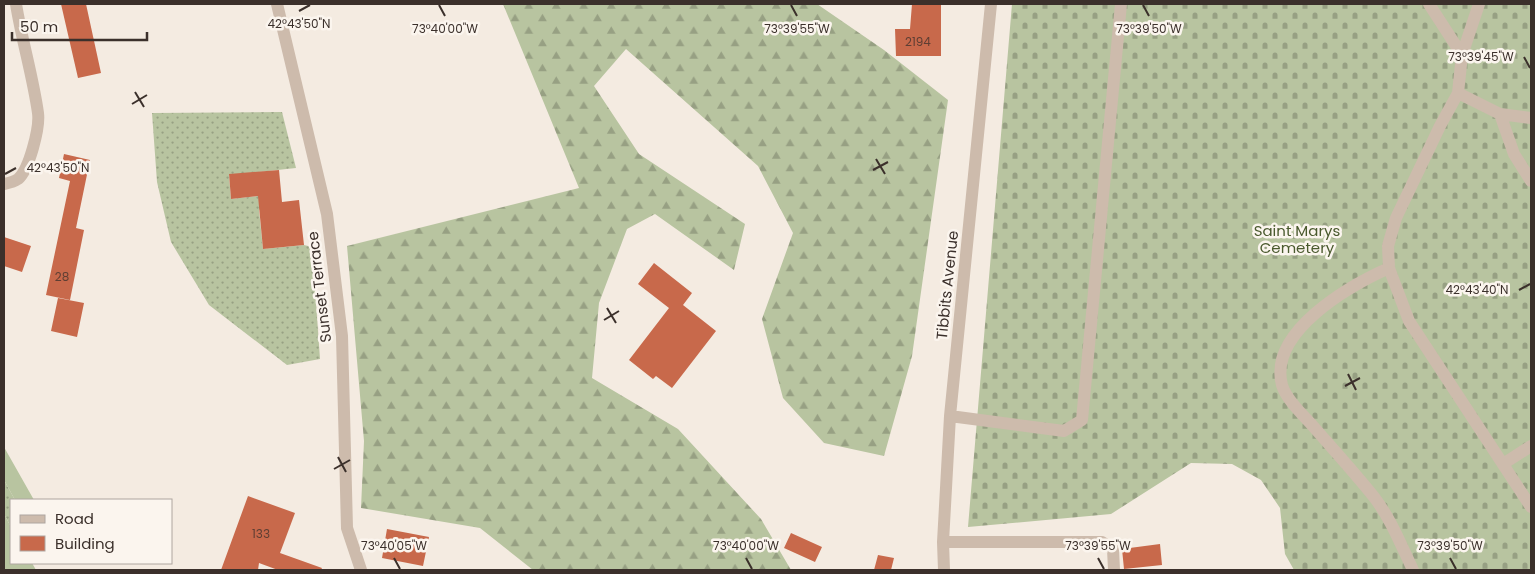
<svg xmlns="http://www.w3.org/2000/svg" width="1535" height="574" font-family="Poppins,sans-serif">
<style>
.grass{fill:url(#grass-dots)}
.forest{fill:url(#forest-firs)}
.cemetery{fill:url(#cemetery-stones)}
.park{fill:#b8c4a0}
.building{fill:#c8694b}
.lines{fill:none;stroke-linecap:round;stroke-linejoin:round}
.minor{stroke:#cdbbac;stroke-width:12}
.ticks{fill:none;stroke:#3b302b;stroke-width:2}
.labels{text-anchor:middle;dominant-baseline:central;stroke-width:5;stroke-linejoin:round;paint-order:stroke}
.number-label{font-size:12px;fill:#5e3e33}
.park-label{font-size:15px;fill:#4a5a2e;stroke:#fbf5ee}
.street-label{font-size:15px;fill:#3b302b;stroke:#fbf5ee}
.ticks-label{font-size:12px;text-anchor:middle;fill:#3b302b;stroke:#fbf5ee;stroke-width:5;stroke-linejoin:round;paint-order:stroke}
</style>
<defs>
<pattern id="grass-dots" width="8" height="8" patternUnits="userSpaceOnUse" patternTransform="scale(1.25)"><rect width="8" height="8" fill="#b8c4a0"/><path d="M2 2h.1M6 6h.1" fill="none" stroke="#97a083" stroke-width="1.8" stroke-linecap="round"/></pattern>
<pattern id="forest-firs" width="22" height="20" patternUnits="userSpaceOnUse" patternTransform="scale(1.25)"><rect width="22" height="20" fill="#b8c4a0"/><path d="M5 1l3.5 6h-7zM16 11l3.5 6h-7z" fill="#97a083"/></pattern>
<pattern id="cemetery-stones" width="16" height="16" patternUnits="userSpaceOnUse" patternTransform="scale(1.25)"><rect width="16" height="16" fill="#b8c4a0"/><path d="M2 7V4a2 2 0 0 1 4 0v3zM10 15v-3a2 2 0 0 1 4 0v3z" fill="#97a083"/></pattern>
</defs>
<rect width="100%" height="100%" fill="#f4ebe1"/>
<path class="grass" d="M282,112L296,168L229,175L231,199L275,194L259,210L263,249L304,245L312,247L320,359L287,365L209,305L171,242L157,182L152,113Z
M4,480L15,500H11V527L4,514Z"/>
<path class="forest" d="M503,4H817L884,50L948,100L912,356L884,456L824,443L783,398L762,319L793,233L758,166L626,49L594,86L639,154L745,224L734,270L655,214L627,229L599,303L592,378L678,429L761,519L791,570H533L480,528L361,508L364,441L347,246L579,188Z"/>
<path class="cemetery" d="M1012,4H1531V570H1294L1285,554L1280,508L1261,480L1232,464L1191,463L1111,514L968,527Z"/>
<path class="park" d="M4,447L34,500H15L4,480Z
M4,514L11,527V563H32L36,570H4Z"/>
<path class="building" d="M61,4H86L101,73L78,78Z
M912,4H941V56H896L895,29H910Z
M64,154L90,160L76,228L84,230L70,300L46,295L70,181L59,178Z
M279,170L282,202L299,200L304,245L263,249L258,196L231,199L229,174Z
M4,237L31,246L22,272L4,266Z
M654,263L692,293L683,305L716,331L672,388L656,376L653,379L629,360L669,308L638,284Z
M58,298L84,303L77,337L51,331Z
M248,496L295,513L280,553L322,568L321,570H278L259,563L258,570H221Z
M387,529L429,537L423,566L382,558Z
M791,533L822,547L815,562L784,548Z
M1160,544L1162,565L1124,569L1122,549Z
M878,555L894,558L891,570H874Z"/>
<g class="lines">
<path class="minor" d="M277,4L327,214L342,336L347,528L361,570
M1429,4L1462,55
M1479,4L1462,55L1458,93L1440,126L1396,218L1388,246L1389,268L1409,321L1531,507
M1458,93L1500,114L1531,118
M1500,114L1514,154L1531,181
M4,184C9,183 14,182 18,179C29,170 40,128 38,113C33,77 22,41 16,4
M1389,268C1349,286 1268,332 1282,385C1286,399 1302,414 1312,425C1332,448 1354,472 1374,497C1391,519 1401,545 1413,570
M950,416L1064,431L1082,420L1121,4
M1503,464L1531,446
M943,542H1102L1113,549L1114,570
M944,570L943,542L950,416L991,4"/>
</g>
<path class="ticks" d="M439,5L445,16M791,5L797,16M1143,5L1149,16M299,11L310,5M1524,57L1530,68M135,92L144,107M132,104L147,95M876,159L885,174M873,170L888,162M5,174L16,168M1519,290L1530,284M607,308L616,323M604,320L619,311M1348,374L1356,390M1345,386L1360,378M338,457L346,472M334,469L350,460M394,558L400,569M746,558L752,569M1098,558L1104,569M1450,558L1456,569"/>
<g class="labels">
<g class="number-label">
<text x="918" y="41">2194</text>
<text x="62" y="276">28</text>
<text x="261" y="533">133</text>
</g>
<g class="park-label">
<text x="1297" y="230">Saint Marys<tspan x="1297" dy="17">Cemetery</tspan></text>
</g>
<g class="street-label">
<text transform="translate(947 285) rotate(-84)">Tibbits Avenue</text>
<text transform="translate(319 287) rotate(-97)">Sunset Terrace</text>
</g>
</g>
<g class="ticks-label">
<text x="299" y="28">42°43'50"N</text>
<text x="445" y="33">73°40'00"W</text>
<text x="797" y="33">73°39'55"W</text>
<text x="1149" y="33">73°39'50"W</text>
<text x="1481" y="61">73°39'45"W</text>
<text x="58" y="172">42°43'50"N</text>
<text x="1477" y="294">42°43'40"N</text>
<text x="394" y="550">73°40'05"W</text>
<text x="746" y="550">73°40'00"W</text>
<text x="1098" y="550">73°39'55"W</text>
<text x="1450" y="550">73°39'50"W</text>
</g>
<rect width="1535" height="574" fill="none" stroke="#3b302b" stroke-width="10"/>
<rect x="10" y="499" width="162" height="65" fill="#fbf5ee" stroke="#aea6a0"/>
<rect x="20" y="515" width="25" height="8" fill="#cdbbac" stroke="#aea6a0"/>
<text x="55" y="524" font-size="15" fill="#3b302b">Road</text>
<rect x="20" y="536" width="25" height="15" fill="#c8694b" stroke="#aea6a0"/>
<text x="55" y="549" font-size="15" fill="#3b302b">Building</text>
<path d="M12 32v8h135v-8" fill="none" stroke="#3b302b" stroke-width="2.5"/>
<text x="20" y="32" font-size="15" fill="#3b302b" stroke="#fbf5ee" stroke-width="4" paint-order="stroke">50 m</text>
</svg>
